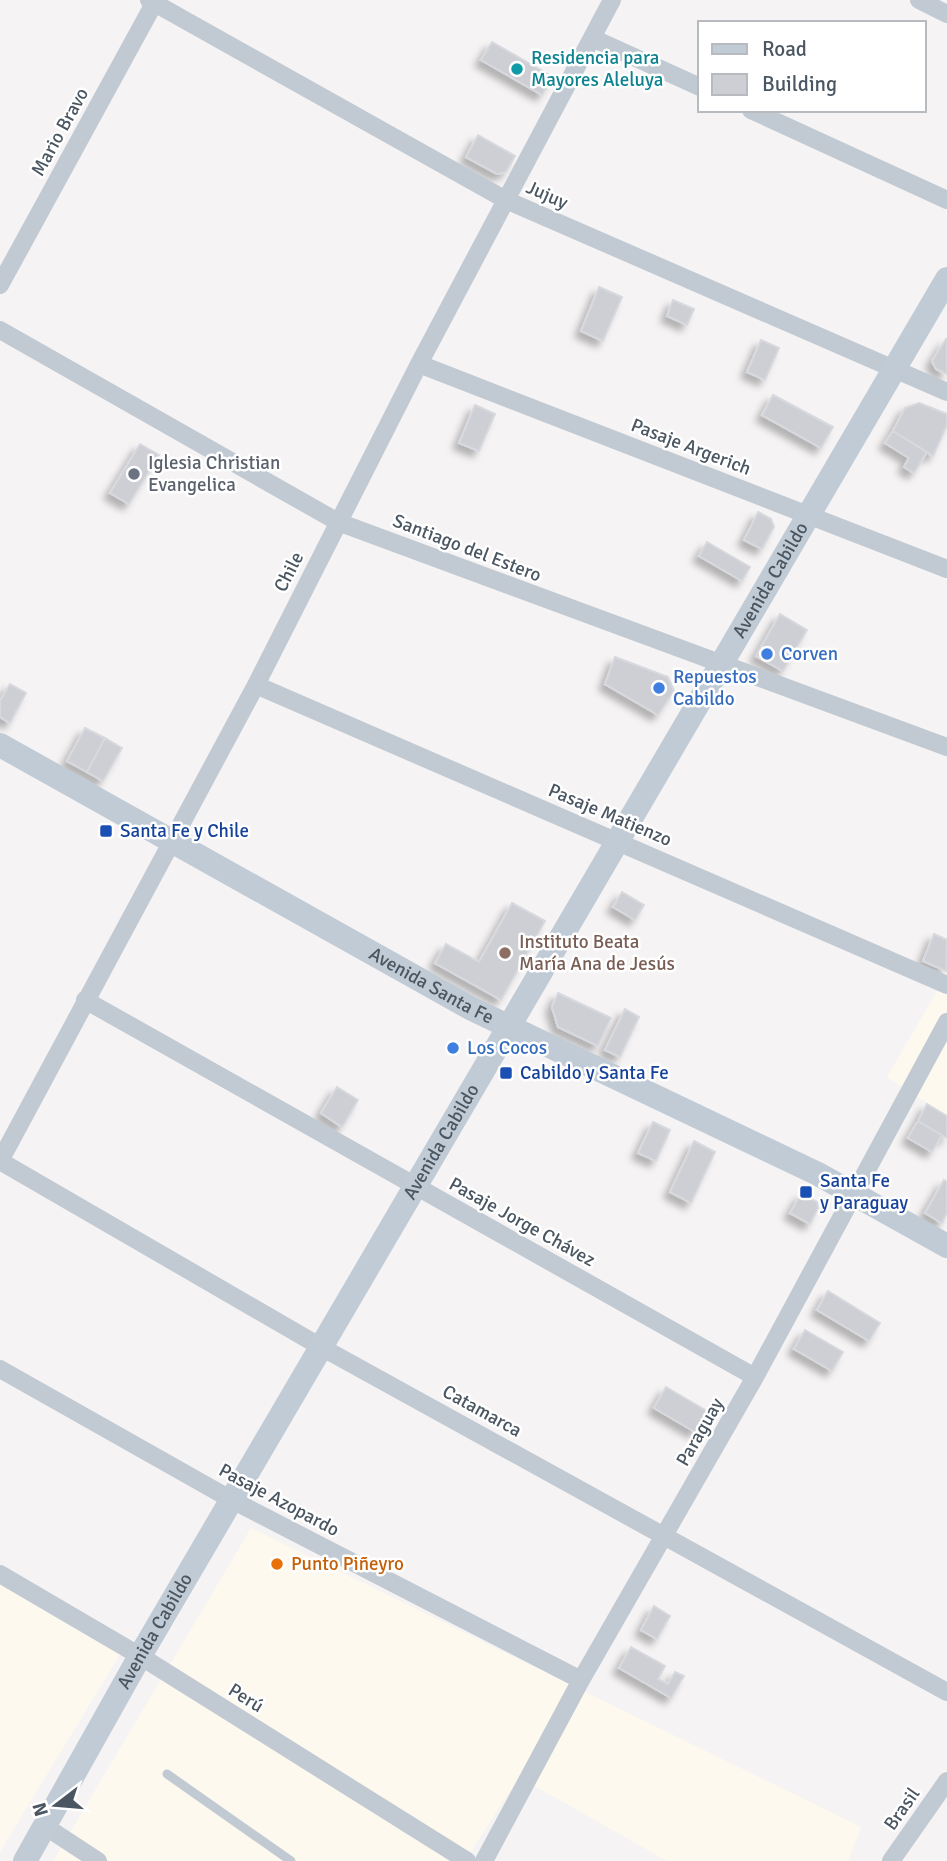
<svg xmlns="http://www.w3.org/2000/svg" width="947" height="1861" font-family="Signika,sans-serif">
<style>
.commercial{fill:#fdf9ef}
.building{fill:#cdcfd5;stroke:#d7d9de;stroke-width:2;filter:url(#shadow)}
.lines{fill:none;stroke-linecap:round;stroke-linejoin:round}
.lane{stroke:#c1cad2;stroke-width:9}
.street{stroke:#c1cad2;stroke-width:18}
.secondary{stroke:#c1cbd6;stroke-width:24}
.culture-dot{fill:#0f9aa8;stroke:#fff;stroke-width:2.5}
.worship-dot{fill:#6b7280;stroke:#fff;stroke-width:2.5}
.shop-dot{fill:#3f7fe0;stroke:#fff;stroke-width:2.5}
.transit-dot{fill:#1a4fb4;stroke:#fff;stroke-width:2.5}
.education-dot{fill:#8d6e63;stroke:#fff;stroke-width:2.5}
.food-dot{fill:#e8710a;stroke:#fff;stroke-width:2.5}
.labels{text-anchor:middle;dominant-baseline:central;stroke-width:5;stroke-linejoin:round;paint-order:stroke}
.culture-label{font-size:19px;fill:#0d838f;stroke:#fff;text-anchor:start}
.street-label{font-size:19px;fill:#4a5661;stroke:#fff}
.worship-label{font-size:19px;fill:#5b616d;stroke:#fff;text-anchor:start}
.shop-label{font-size:19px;fill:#366cbe;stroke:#fff;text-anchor:start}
.transit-label{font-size:19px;fill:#164399;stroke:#fff;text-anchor:start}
.education-label{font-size:19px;fill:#785e54;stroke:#fff;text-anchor:start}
.food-label{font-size:19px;fill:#c56008;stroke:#fff;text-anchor:start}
</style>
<defs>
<filter id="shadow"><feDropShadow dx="-6" dy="6" stdDeviation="3.5" flood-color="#0004"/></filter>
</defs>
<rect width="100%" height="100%" fill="#f5f3f3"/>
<path class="commercial" d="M947,974V1116L887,1077Z
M251,1528L861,1827L848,1861H667L519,1777L465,1861H53Z
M0,1580L121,1653L0,1852Z"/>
<path class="building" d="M492,42L553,77L542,95L481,60Z
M478,135L515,156L506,172L497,174L466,157Z
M599,287L622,297L603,341L581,331Z
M673,300L694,309L687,325L667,316Z
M946,339L947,340V374L936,369L932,361Z
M761,340L779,348L765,380L747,372Z
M773,395L833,427L821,448L762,415Z
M919,403L947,414V425L933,456L893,431L905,408Z
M475,405L495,414L479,451L459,443Z
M893,431L927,452L914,473L904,467L909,458L885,443Z
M140,444L159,455L129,504L110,493Z
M758,512L771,519L774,527L762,549L744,540Z
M707,542L750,567L742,581L699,556Z
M780,614L807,630L783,671L756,656Z
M615,657L668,677L674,691L658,715L605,684Z
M10,684L26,693L10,723L0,717V701Z
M85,728L105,738L87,772L67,761Z
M105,738L122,748L103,781L87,772Z
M622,892L644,905L635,920L613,907Z
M512,903L545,921L501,1000L435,963L446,944L479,962Z
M934,934L947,940L946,971L923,961Z
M558,993L611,1018L598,1046L558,1027L552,1007Z
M625,1009L639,1017L620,1057L605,1050Z
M337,1087L358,1100L342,1127L321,1113Z
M927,1104L947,1116V1138L918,1121Z
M918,1121L942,1135L932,1152L908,1138Z
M653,1122L670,1130L656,1161L638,1153Z
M694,1141L715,1152L691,1203L670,1192Z
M944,1180L947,1182V1213L942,1223L925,1213Z
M801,1194L817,1202L818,1208L810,1224L790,1213Z
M828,1291L880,1323L869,1341L817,1310Z
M805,1330L843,1352L832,1371L794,1349Z
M666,1387L707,1411L695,1432L654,1408Z
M654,1606L670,1616L657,1639L641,1630Z
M631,1647L665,1666L658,1679L668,1684L675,1672L684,1676L671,1698L619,1668Z"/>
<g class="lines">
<path class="lane" d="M167,1774L291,1861"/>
<path class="street" d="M149,0L506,200L947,392
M919,0L947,14
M592,38L700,87
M751,110L947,200
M0,285L156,0
M0,330L338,522L947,747
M419,364L947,569
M256,685L947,985
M85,1000L755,1377
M0,1161L256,685L419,364L612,0
M0,1161L321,1347L947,1692
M0,1369L232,1500L581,1680
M0,1574L140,1656L467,1861
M43,1825L98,1861
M484,1861L581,1680L755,1377L947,1022
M891,1861L947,1781"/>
<g class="secondary">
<path id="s1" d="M0,745L472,1009L818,1174L947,1246"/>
<path id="s2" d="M25,1861L140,1656L947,279"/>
</g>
</g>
<circle class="culture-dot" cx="517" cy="69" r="7"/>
<circle class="worship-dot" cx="134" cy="474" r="7"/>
<g class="shop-dot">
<circle cx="767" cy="654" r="7"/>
<circle cx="659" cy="688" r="7"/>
<circle cx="453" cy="1048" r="7"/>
</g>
<g class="transit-dot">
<rect x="99" y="824" width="14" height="14" rx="3.5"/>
<rect x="499" y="1066" width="14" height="14" rx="3.5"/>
<rect x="799" y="1185" width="14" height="14" rx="3.5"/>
</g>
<circle class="education-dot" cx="505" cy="953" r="7"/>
<circle class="food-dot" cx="277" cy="1564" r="7"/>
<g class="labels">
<g class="culture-label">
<text x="531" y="58">Residencia para<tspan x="531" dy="22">Mayores Aleluya</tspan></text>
</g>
<g class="street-label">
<text transform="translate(60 132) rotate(-61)">Mario Bravo</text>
<text transform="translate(547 195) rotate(24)">Jujuy</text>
<text transform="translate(691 447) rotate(21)">Pasaje Argerich</text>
<text transform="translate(467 548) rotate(21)">Santiago del Estero</text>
<text transform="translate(289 572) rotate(-63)">Chile</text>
<text stroke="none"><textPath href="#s2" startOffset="1482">Avenida Cabildo</textPath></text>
<text transform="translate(610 815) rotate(23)">Pasaje Matienzo</text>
<text stroke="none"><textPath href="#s1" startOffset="494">Avenida Santa Fe</textPath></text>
<text stroke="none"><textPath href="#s2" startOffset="831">Avenida Cabildo</textPath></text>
<text transform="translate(522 1222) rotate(29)">Pasaje Jorge Chávez</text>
<text transform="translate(482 1411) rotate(29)">Catamarca</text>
<text transform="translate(700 1432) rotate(-60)">Paraguay</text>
<text transform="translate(279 1500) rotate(28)">Pasaje Azopardo</text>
<text stroke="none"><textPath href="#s2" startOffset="264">Avenida Cabildo</textPath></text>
<text transform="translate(246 1698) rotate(32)">Perú</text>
<text transform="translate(902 1809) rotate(-55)">Brasil</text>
</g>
<g class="worship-label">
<text x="148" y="463">Iglesia Christian<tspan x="148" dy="22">Evangelica</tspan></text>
</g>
<g class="shop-label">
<text x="781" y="654">Corven</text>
<text x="673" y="677">Repuestos<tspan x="673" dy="22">Cabildo</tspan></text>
<text x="467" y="1048">Los Cocos</text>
</g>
<g class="transit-label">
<text x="120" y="831">Santa Fe y Chile</text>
<text x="520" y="1073">Cabildo y Santa Fe</text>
<text x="820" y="1181">Santa Fe<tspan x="820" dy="22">y Paraguay</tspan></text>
</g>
<g class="education-label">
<text x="519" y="942">Instituto Beata<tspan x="519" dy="22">María Ana de Jesús</tspan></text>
</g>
<g class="food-label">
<text x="291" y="1564">Punto Piñeyro</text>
</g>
</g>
<rect x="698" y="21" width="228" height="91" fill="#ffffff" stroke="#b7bbc0" stroke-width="2"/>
<rect x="712" y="44" width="35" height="10" fill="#c1cbd6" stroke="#b7bbc0" stroke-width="2"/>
<text x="762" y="56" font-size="21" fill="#4a5661">Road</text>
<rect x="712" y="74" width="35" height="21" fill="#cdcfd5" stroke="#b7bbc0" stroke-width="2"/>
<text x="762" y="91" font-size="21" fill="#4a5661">Building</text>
<g transform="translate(56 1805) rotate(254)" stroke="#ffffff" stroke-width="5" paint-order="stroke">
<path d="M0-5L12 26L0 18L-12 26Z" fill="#4a5661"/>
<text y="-10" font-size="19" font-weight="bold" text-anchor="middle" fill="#4a5661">N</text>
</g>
</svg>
